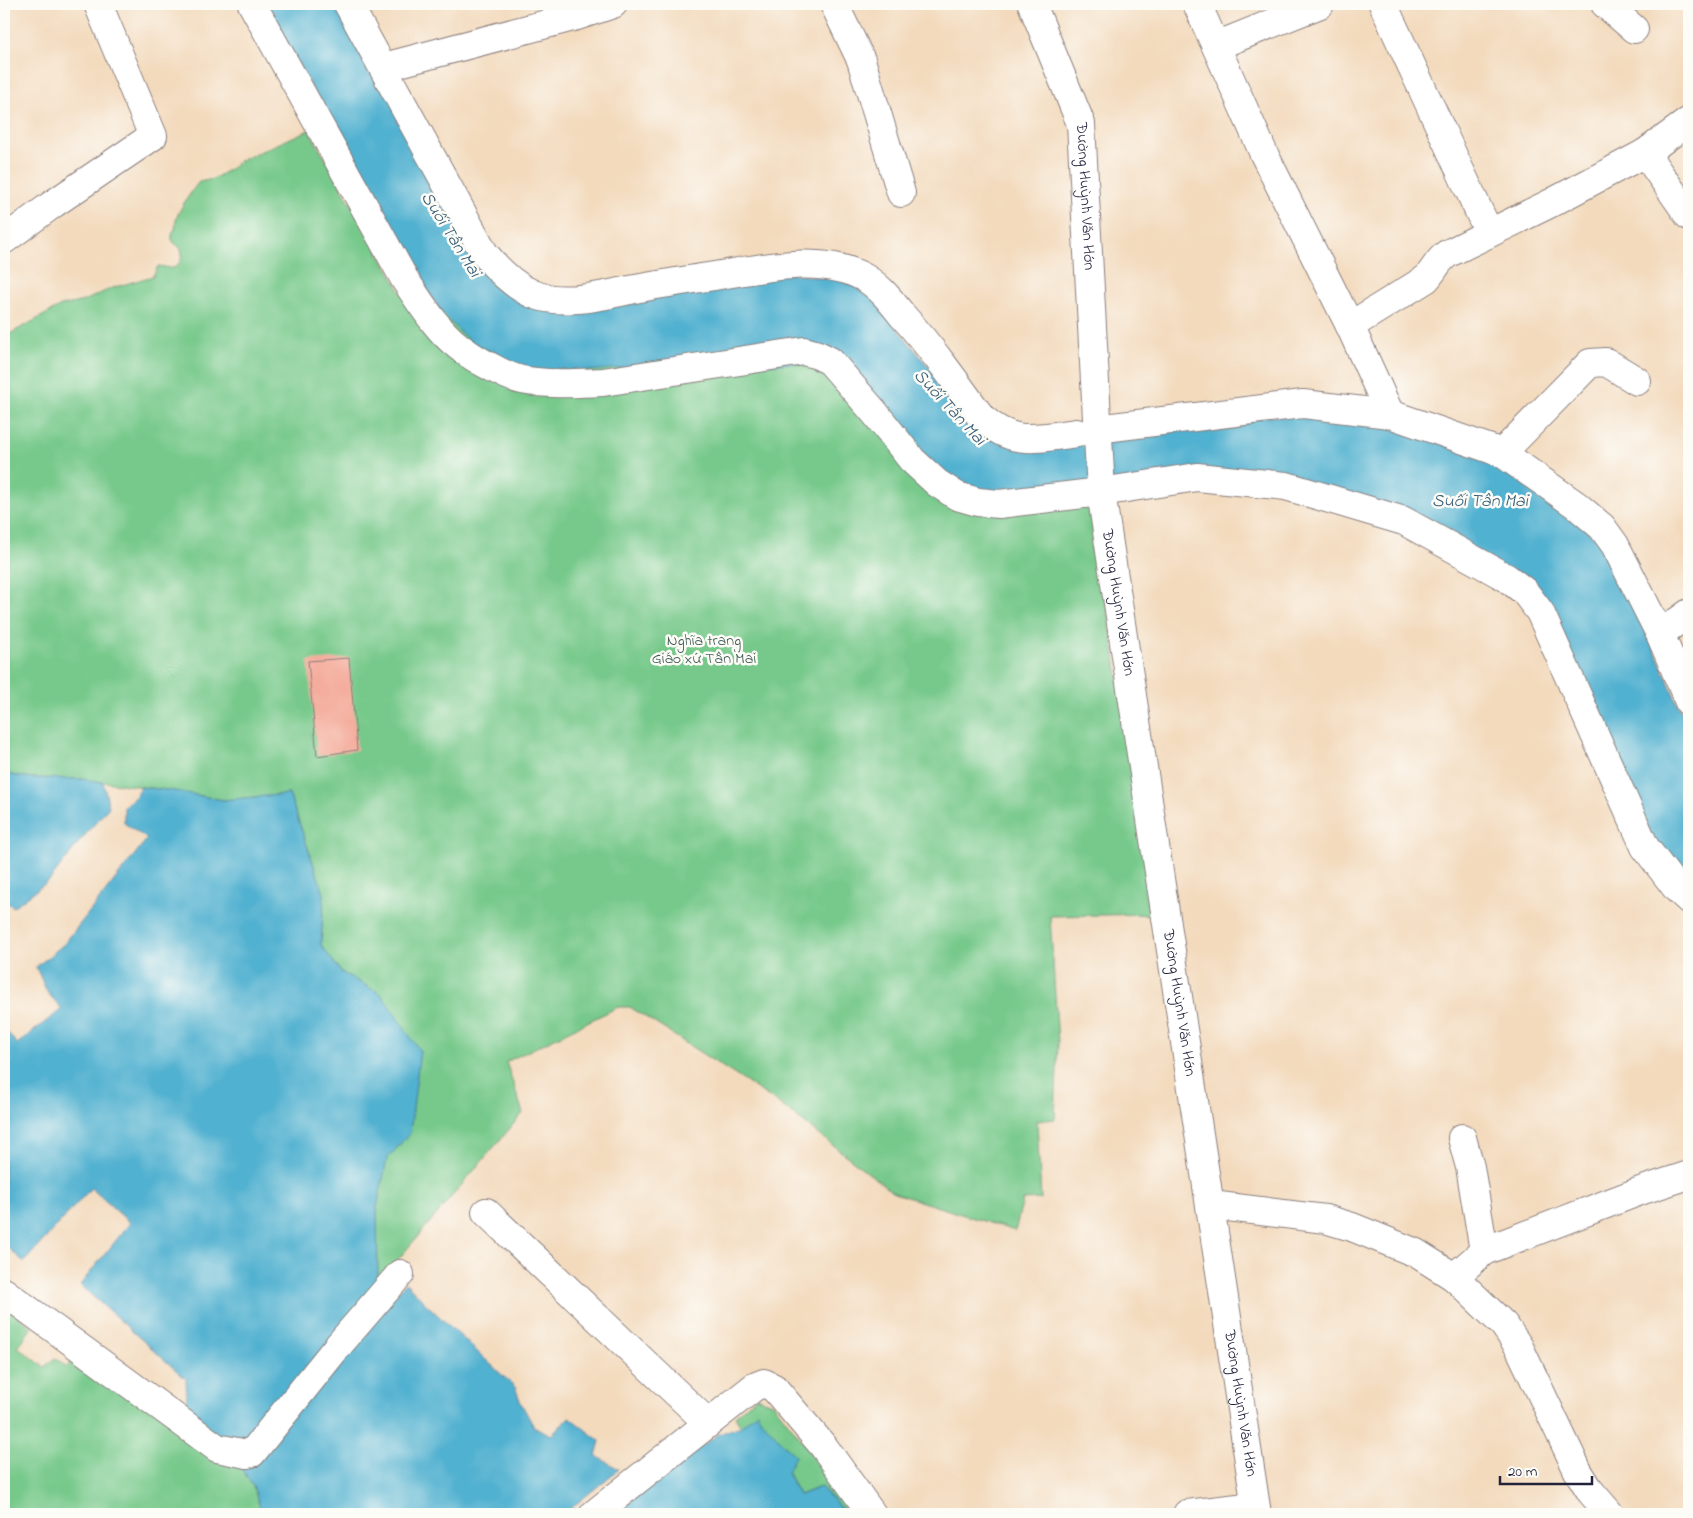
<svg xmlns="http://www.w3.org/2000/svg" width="1693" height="1518" font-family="'Indie Flower',sans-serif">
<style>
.green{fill:#77c98b;stroke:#4c7663}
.water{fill:#51b1d0;stroke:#3a6a86}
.building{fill:#f4ad9d}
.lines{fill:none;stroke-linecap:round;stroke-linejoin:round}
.minor-casing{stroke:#8a7e7c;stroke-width:30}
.minor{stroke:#fff;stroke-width:28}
.labels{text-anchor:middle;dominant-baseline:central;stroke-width:5;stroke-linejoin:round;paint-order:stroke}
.street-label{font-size:16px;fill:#22223b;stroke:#fdfcf7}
.park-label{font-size:16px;fill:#405c57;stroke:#fdfcf7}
.water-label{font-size:18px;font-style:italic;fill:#355b77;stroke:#fdfcf7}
</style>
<rect width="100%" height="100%" fill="#fdfcf7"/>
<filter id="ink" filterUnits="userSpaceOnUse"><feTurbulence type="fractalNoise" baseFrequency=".02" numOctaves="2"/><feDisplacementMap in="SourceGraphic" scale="10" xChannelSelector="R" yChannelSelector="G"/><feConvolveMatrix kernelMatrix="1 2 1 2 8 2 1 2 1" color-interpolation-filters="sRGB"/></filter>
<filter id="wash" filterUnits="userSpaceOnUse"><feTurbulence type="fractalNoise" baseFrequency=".0096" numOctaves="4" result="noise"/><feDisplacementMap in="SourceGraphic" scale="20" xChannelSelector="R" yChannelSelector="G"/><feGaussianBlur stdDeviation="1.12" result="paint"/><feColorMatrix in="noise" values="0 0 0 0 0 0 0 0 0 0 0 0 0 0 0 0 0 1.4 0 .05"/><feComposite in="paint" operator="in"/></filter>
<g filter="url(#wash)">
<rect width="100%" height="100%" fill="#f3dabd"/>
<path class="green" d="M309,130L409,306L813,364L1092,504L1154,914L1050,916L1058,1042L1055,1119L1037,1121L1041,1199L1023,1200L1015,1231L894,1193L780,1104L630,1007H618L506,1062L523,1113L378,1283L377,1207L387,1158L410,1133L381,994L341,972L321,945L324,894L289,794L223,800L175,791L81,779L32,778L11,775L4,768V337L61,306L84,301L112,288L153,276L158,266C163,266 170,269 173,268C180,266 185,254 180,248C177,244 171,243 172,236C172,233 174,231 175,229C176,225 175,221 177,217C180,208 193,189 199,182L213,179L220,175L233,167L239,161Z
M4,1306L32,1327L18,1347L44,1367L55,1358L67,1367L75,1357L238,1463L254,1488L262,1514H4Z
M756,1397L773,1403L859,1514H846L821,1487L799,1495L757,1412L741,1426L735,1416Z"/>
<path class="water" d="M265,4H336L520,300L793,274L845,281L870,295L982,432L1302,415L1387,424L1496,463L1569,513L1598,540L1651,641L1689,730V885L1654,841L1550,608L1289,475L998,493L960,486L920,452L846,362L622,368L567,373L524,369L468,340L442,313L408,263Z
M4,768L11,775L32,778L81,779L103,782L109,807L79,842L50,880L13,907L4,900Z
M141,787L175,791L223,800L289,794L324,894L321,945L341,972L381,994L420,1051L410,1133L387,1159L377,1207L378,1283L245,1442L223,1439L187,1412L186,1379L80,1285L130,1223L91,1188L24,1262L4,1244V1028L17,1044L62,1009L47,992L36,967L64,944L147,839L124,823V806L136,796Z
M406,1283L426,1304L515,1387L521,1403L534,1427L552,1435L569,1417L600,1441L596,1456L619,1469L564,1514H262L254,1488L238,1463Z
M757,1412L762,1421L795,1456L787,1473L799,1495L821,1487L846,1514H615L686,1457L719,1434L741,1426Z"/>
<g id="blocks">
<path class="building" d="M349,658L357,750L317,756L308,661Z"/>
</g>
</g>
<g filter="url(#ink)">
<use href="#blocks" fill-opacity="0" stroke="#8a7e7c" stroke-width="1"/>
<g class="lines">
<defs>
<g id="minor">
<path d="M252,4L405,280C421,303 436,329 458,346C468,354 479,361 491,367C500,372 511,378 522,380C549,385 576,383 603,382L804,351L818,355L830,361L875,413L912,460L937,483L957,496L978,502L999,504L1101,492L1197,477L1286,486L1404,521L1507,578L1524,591L1540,612L1645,847L1677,889L1689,900"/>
<path d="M348,4L484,253C497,269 514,286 533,294C561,306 601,296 630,290C660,284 690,280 720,275C764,268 823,254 865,278C880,287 891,301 902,315C931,347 956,382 981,417C1013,447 1037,438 1077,433"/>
<path d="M834,4L861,60L901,193"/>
<path id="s1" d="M1032,4L1081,124L1101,492L1257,1514"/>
<path d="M1197,4L1264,154L1350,326L1390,414"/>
<path d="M1383,4L1489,233"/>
<path d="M1605,4L1634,29"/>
<path d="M1216,46L1320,4"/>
<path d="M384,67L577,16L613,4"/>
<path d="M1645,153L1689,216"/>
<path d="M4,240L53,204L153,136L98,4"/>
<path d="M1350,326L1426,279C1434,271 1437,261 1447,254L1551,203L1645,153L1689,121"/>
<path d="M1096,429L1303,404L1390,414L1502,453L1576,505L1602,527L1615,545L1660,634L1689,702"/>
<path d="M1502,453L1590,363L1606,362L1637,381"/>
<path d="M1660,634L1689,613"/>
<path d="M1462,1138L1470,1167L1484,1251"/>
<path d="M1211,1205L1325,1219L1352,1227L1416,1253L1454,1277L1504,1325L1519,1347L1578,1471L1591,1492L1610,1514"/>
<path d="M486,1212L708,1423"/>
<path d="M1454,1277L1484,1251L1643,1190L1689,1175"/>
<path d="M4,1292L217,1448L247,1454L252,1453L337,1347L400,1274"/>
<path d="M594,1514L754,1387L764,1383L774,1388L824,1447L872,1514"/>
<path d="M1187,1514L1255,1506"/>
</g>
</defs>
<use href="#minor" class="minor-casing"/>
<use href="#minor" class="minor"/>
</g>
</g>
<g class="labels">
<g class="street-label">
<text stroke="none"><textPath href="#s1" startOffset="202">Đường Huỳnh Văn Hớn</textPath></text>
<text stroke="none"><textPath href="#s1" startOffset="610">Đường Huỳnh Văn Hớn</textPath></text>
<text stroke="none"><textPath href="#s1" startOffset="1015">Đường Huỳnh Văn Hớn</textPath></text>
<text stroke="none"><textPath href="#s1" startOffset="1420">Đường Huỳnh Văn Hớn</textPath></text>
</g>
<g class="park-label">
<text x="704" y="641">Nghĩa trang<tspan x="704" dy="18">Giáo xứ Tân Mai</tspan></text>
</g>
<g class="water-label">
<text transform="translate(450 235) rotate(58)">Suối Tân Mai</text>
<text transform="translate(949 408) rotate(47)">Suối Tân Mai</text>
<text x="1480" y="502">Suối Tân Mai</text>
</g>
</g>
<rect width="1693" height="1518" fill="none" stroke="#fdfcf7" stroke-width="20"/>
<path d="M1500 1476v8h92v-8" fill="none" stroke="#22223b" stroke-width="2.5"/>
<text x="1508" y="1476" font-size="15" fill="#22223b" stroke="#fdfcf7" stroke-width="4" paint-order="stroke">20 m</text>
</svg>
